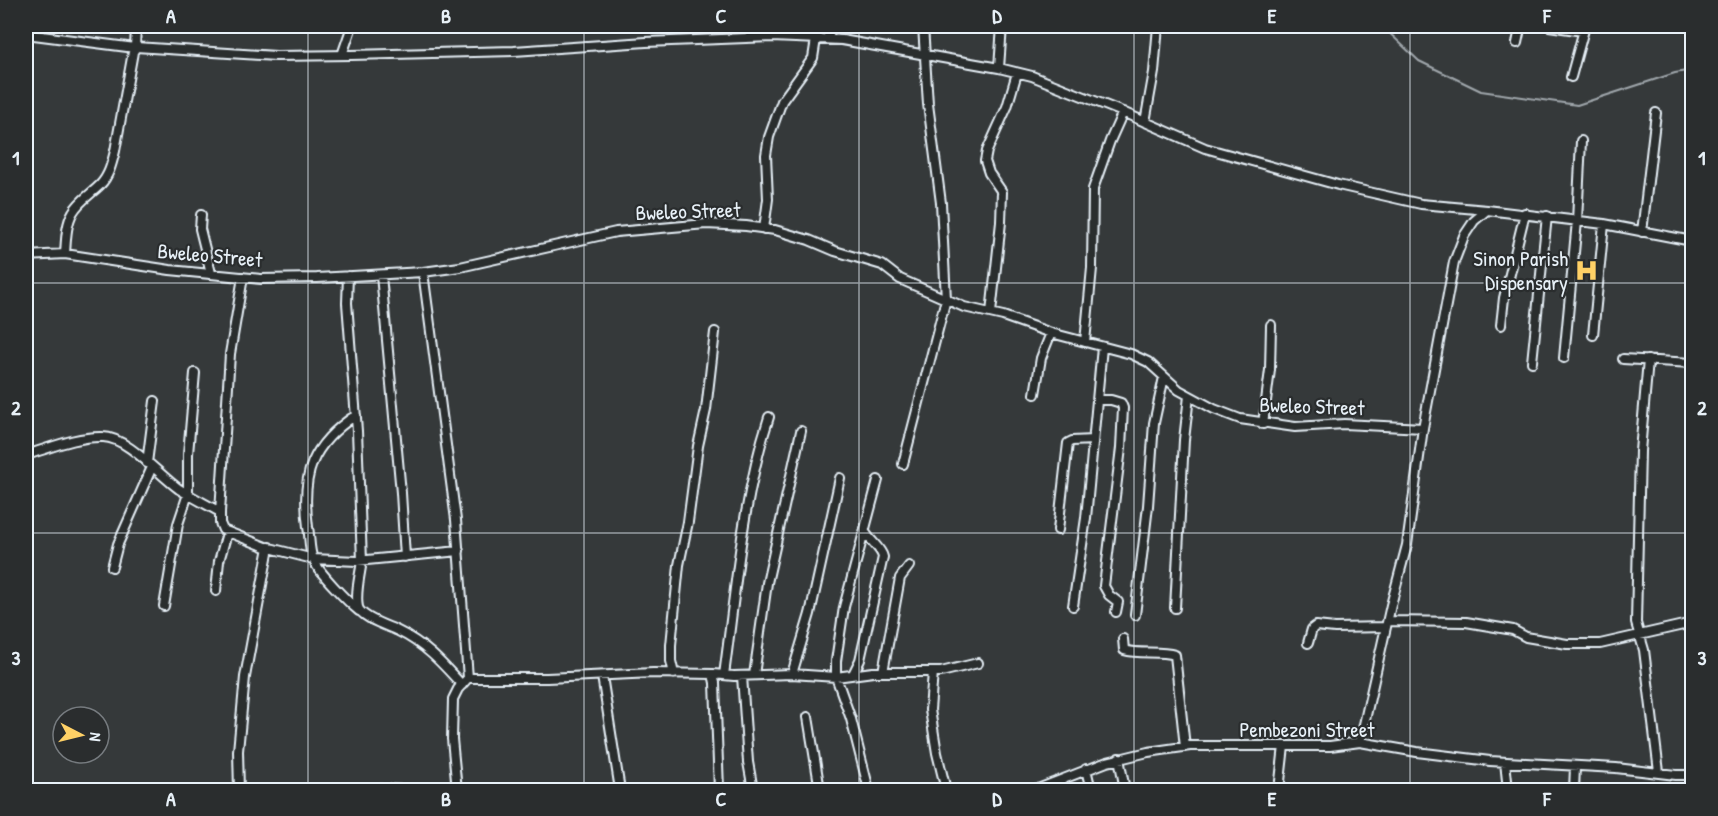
<svg xmlns="http://www.w3.org/2000/svg" width="1718" height="816" font-family="'Patrick Hand',sans-serif">
<style>
.lines{fill:none;stroke-linecap:round;stroke-linejoin:round}
.stream{stroke:#a0a7ac;stroke-width:2}
.minor-casing{stroke:#e8f1f8;stroke-width:12}
.minor{stroke:#2a2d2e;stroke-width:8}
.grid{fill:none;stroke:#e8f1f8;stroke-width:1.5;stroke-opacity:0.55}
.labels{text-anchor:middle;dominant-baseline:central;stroke-width:4.5;stroke-linejoin:round;paint-order:stroke}
.street-label{font-size:21px;fill:#e8f1f8;stroke:#2a2d2e}
.poi-label{font-size:21px;fill:#e8f1f8;stroke:#2a2d2e;text-anchor:end}
.neatline{fill:none;stroke:#e8f1f8;stroke-width:2}
.grid-label{font-size:20px;text-anchor:middle;font-weight:bold;fill:#e8f1f8}
</style>
<rect width="100%" height="100%" fill="#35393a"/>
<filter id="ink" filterUnits="userSpaceOnUse"><feTurbulence type="fractalNoise" baseFrequency=".0167" numOctaves="2"/><feDisplacementMap in="SourceGraphic" scale="12" xChannelSelector="R" yChannelSelector="G"/><feConvolveMatrix kernelMatrix="1 2 1 2 8 2 1 2 1" color-interpolation-filters="sRGB"/></filter>
<g filter="url(#ink)">
<g class="lines">
<path class="stream" d="M1382,26L1419,61L1481,91L1577,105L1675,73L1692,70"/>
<defs>
<path id="minor" d="M824,26L831,39
M1549,26L1583,31
M26,34L135,48L136,26
M1517,43L1520,29L1523,26
M342,55L352,26
M999,68L1002,26
M1571,77L1585,26
M1145,122L1154,72L1158,26
M201,215L200,229L211,273
M764,229L768,199L766,155L769,137L782,101L813,58L816,39
M1642,232L1656,113
M65,254C66,240 66,224 73,212C79,201 91,194 100,185C109,176 112,163 115,151L133,52L136,47L276,56L351,55L514,51L646,42L772,37L842,40L999,68L1032,76L1120,111L1205,148L1338,185L1421,204L1487,210
M26,256L65,254L170,270L261,279L317,278L423,272L460,267L616,232L706,224L746,226L775,230L809,240L835,251L882,265L900,279L964,307L1003,316L1051,333L1131,354L1148,362L1179,390L1214,409L1240,419L1295,427L1344,424L1423,428
M423,272L456,520L468,678L458,689L453,699L452,739L457,790
M381,275L401,493L405,557
M348,276L347,303L357,431L362,561C360,575 355,593 358,607C361,618 388,626 398,631C425,644 442,663 462,685
M243,277L230,354L220,512V523L223,530L266,547L313,559L357,561L459,551
M991,313L1001,222L1002,192L989,173L985,161L987,151L1007,107L1017,73
M1501,325L1504,298L1525,213
M1593,335L1604,224
M1085,342L1092,268L1093,189L1110,141L1123,112
M1564,358L1577,221L1581,141
M1623,359L1692,363
M1648,360L1640,451L1636,623L1644,650L1659,772
M1532,362L1547,216
M1035,394L1041,358L1051,333
M1098,400H1111L1121,403L1123,408L1121,448L1104,586L1109,595L1118,602L1116,612
M356,415C311,445 301,474 308,527C310,537 309,550 313,559C318,572 348,602 359,611
M1263,424L1270,370L1271,325
M26,455C50,448 77,436 103,437C127,437 159,475 179,489C192,497 206,504 220,512
M147,463L155,401
M903,464L946,299L941,203L928,104L923,26
M1058,530L1068,443L1072,441L1093,440
M112,567L118,544L152,467
M216,591L219,561L227,533
M164,606L178,524L188,494V454L195,373
M1073,606L1086,518L1102,347
M1175,608L1184,440L1189,396
M1135,615L1148,506L1154,423L1164,377
M1388,621L1466,622L1513,630L1526,637L1567,644H1600L1692,623
M1123,639L1124,650C1140,655 1159,650 1175,655L1185,747
M1308,643L1312,629L1316,626L1335,628L1386,627
M883,672L900,578L909,566
M933,672L930,710L937,753L946,790
M674,674L671,661V645L679,565L688,522L698,446L706,410L715,332
M713,674L715,683L719,790
M792,674L810,614L840,478
M853,674L860,660L883,557C881,548 870,541 865,532
M724,675C736,588 742,500 769,417
M754,675L767,583L801,431
M602,676L620,790
M742,676L748,762L753,790
M468,678H547L653,673L713,674L734,676L792,674L836,677L873,672H941L978,663
M808,717L820,790
M1360,742L1391,605L1407,545L1423,428L1454,262L1464,236L1474,221L1487,210L1604,224L1692,241
M1119,758L1125,790
M1505,762L1508,790
M1086,769L1091,790
M239,790L238,751L245,677L269,547
M302,790L362,788L404,790
M512,790H536
M869,790L851,719L836,677V661L844,607L878,480
M1035,790L1107,762L1148,752L1190,746H1330L1360,742L1417,752L1490,761L1616,768L1676,775H1692
M1279,790L1284,746
M1574,790L1575,767"/>
</defs>
<use href="#minor" class="minor-casing"/>
<use href="#minor" class="minor"/>
</g>
</g>
<path class="grid" d="M308,26V790M584,26V790M859,26V790M1134,26V790M1410,26V790M26,283H1692M26,533H1692"/>
<defs>
<symbol id="hospital-bare" viewBox="-9 -9 18 18"><path d="M-5-5h3v3.5h4V-5h3V5h-3V1.5h-4V5h-3Z" fill="#ffd166" stroke="#2a2d2e" stroke-width="2.5" paint-order="stroke"/></symbol>
</defs>
<g fill-rule="evenodd">
<use href="#hospital-bare" x="1570" y="254" width="33" height="33"/>
</g>
<g class="labels">
<g class="street-label">
<text transform="translate(688 211) rotate(-2)">Bweleo Street</text>
<text transform="translate(210 255) rotate(5)">Bweleo Street</text>
<text transform="translate(1312 406) rotate(2)">Bweleo Street</text>
<text x="1307" y="729">Pembezoni Street</text>
</g>
<g class="poi-label">
<text x="1568" y="258">Sinon Parish<tspan x="1568" dy="24">Dispensary</tspan></text>
</g>
</g>
<rect width="1718" height="816" fill="none" stroke="#2a2d2e" stroke-width="66"/>
<g transform="translate(81 735) rotate(97)"><circle r="28" fill="#2a2d2e" stroke="#767b7f" stroke-width="1.5"/>
<path d="M0-4.5L10 22L0 15L-10 22Z" fill="#ffd166"/>
<text y="-9" font-size="16" font-weight="bold" text-anchor="middle" fill="#e8f1f8">N</text>
</g>
<rect x="33" y="33" width="1652" height="750" class="neatline"/>
<g class="grid-label">
<text x="171" y="23">A</text>
<text x="446" y="23">B</text>
<text x="721" y="23">C</text>
<text x="997" y="23">D</text>
<text x="1272" y="23">E</text>
<text x="1547" y="23">F</text>
<text x="16" y="165">1</text>
<text x="1702" y="165">1</text>
<text x="16" y="415">2</text>
<text x="1702" y="415">2</text>
<text x="16" y="665">3</text>
<text x="1702" y="665">3</text>
<text x="171" y="806">A</text>
<text x="446" y="806">B</text>
<text x="721" y="806">C</text>
<text x="997" y="806">D</text>
<text x="1272" y="806">E</text>
<text x="1547" y="806">F</text>
</g>
</svg>
